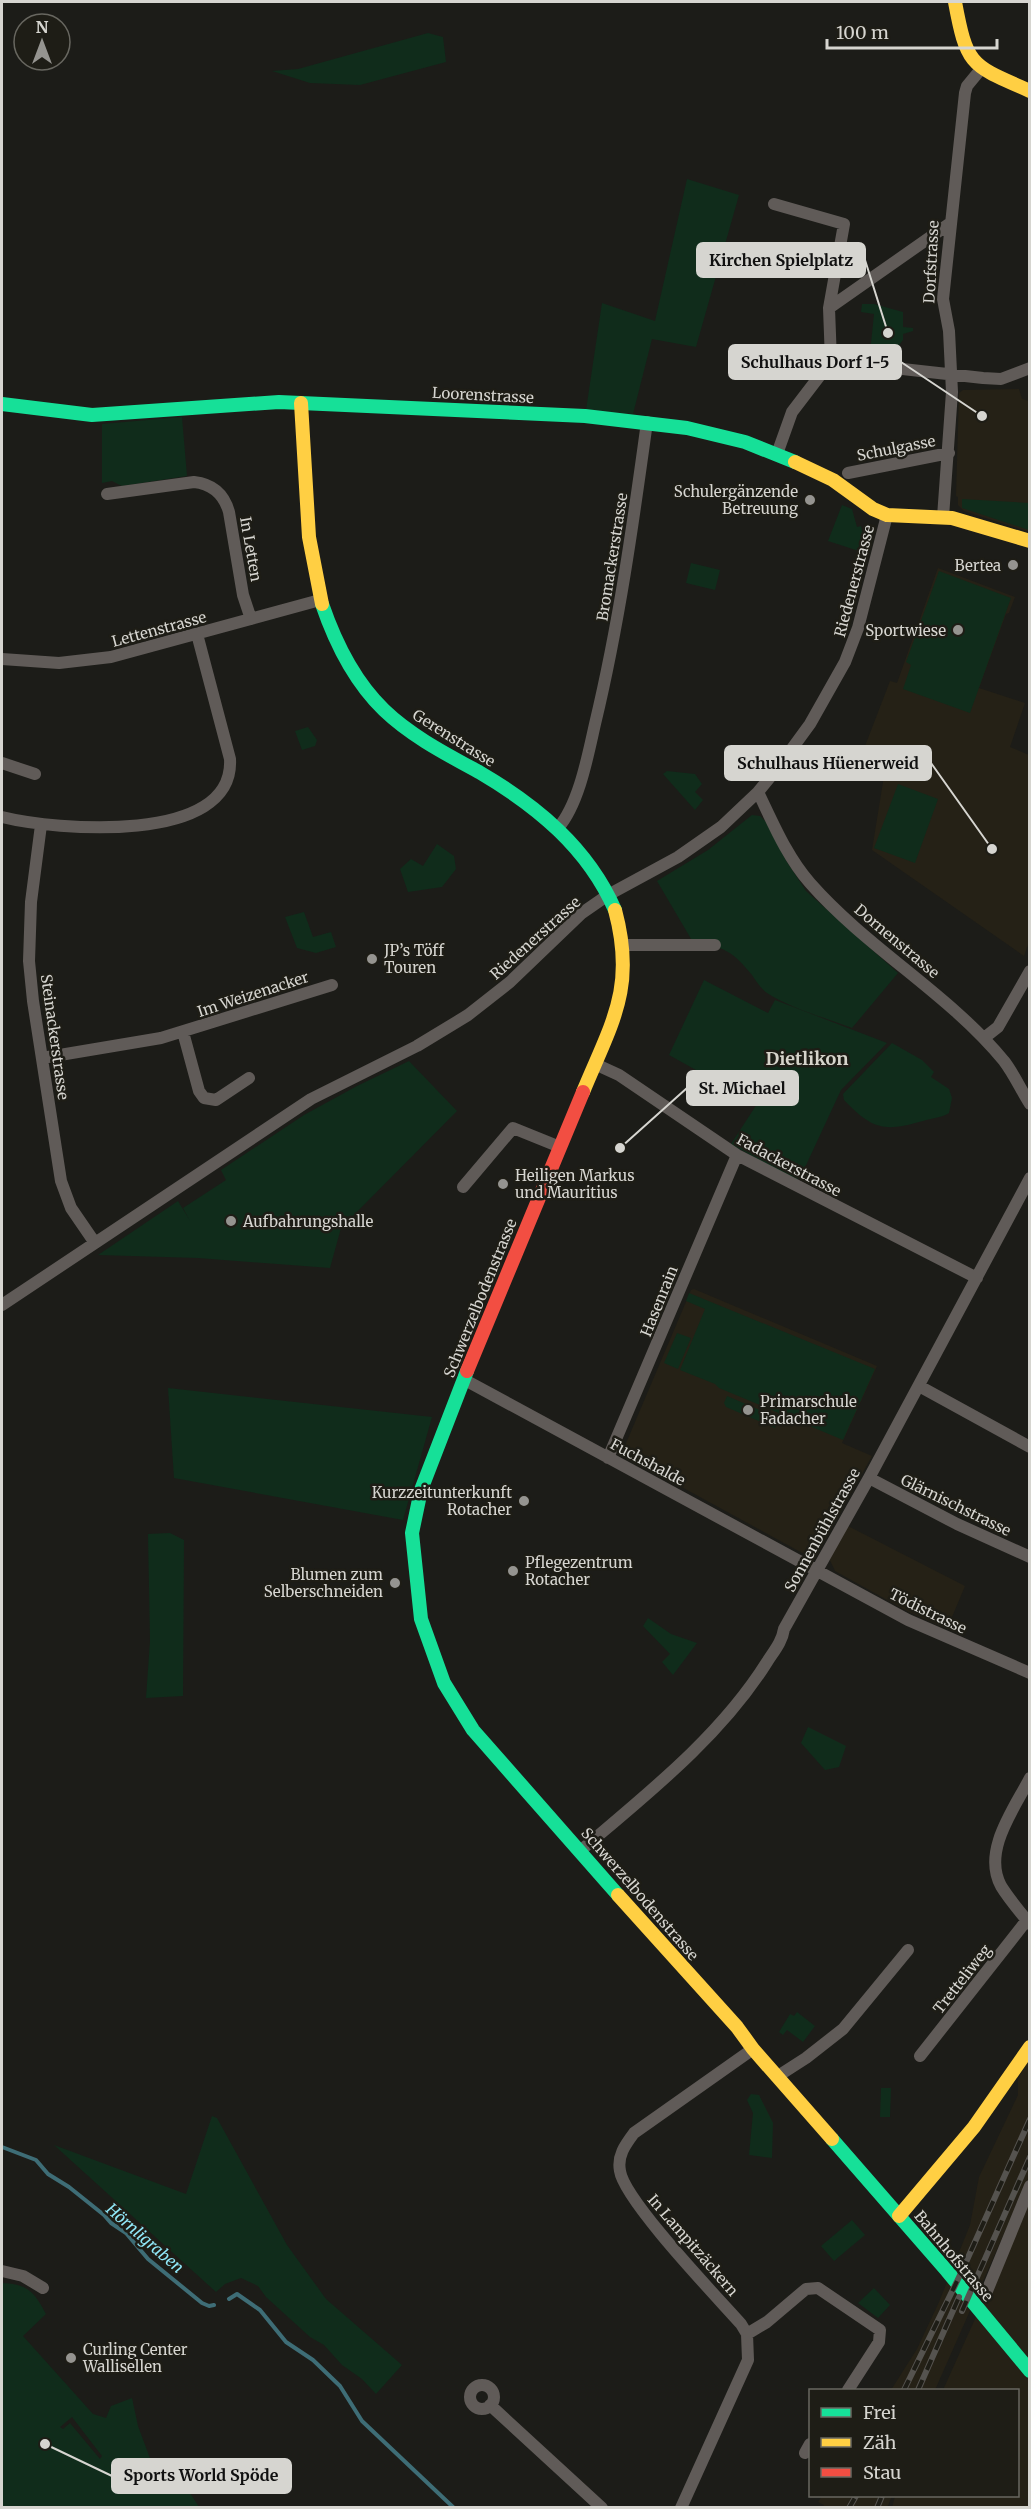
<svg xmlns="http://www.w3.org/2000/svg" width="1031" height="2509" font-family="Merriweather,serif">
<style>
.built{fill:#252116}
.green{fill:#102c1b;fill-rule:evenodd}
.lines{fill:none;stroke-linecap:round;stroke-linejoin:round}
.stream{stroke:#3e6d76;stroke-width:4}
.street{stroke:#605b58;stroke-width:12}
.fast{stroke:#16e098;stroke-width:14}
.slow{stroke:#ffcf43;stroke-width:14}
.jam{stroke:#f24e42;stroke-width:14}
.rail-casing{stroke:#55534f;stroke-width:6}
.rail{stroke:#1e1d16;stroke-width:4;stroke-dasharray:11;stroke-linecap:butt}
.poi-dot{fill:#959490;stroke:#1e1d16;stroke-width:2}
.labels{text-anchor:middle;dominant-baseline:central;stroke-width:5;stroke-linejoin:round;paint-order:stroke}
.street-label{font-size:15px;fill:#d6d5d0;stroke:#1e1d16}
.poi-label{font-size:15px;fill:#d6d5d0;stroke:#1e1d16;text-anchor:start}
.water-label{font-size:16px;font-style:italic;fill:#90e7f8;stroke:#1e1d16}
.quarter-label{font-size:18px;font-weight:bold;fill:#d6d4cb;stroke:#1e1d16}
.leader{fill:none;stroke:#d6d5d0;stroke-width:2}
.callout-dot{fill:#d6d5d0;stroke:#1e1d16;stroke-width:2}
.callout{fill:#d6d5d0;stroke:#d6d5d0;stroke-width:2}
.callout-label{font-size:16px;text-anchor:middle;font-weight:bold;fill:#111}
</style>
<rect width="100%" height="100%" fill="#1c1c18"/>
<path class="built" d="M1019,389L1022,399L1029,401V532L964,511L958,505V497L956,496L959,393L963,390Z
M938,568L1015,597L1009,613L1006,614L979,688L1025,703L1010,747L1029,755L1030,939L1024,956L872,850L884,776L857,767L890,681L897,683Z
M694,1289L877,1366L842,1443L872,1456L818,1553L806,1555L625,1456L624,1448L691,1290Z
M848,1526L965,1586L947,1629L907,1611L835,1571L829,1558Z
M1029,2058V2177L935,2390H891L917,2349L939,2302L970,2225L979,2177L1018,2095V2079Z
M1029,2199V2507L892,2508L895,2496H1018V2390H943Z
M822,2496H892L887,2508L823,2507L824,2505L818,2502Z"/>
<path class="green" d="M428,33L443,37L446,62L360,85L310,83L272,71L298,69Z
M687,179L739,195L696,347L652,339L633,414L586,410L602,303L655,321Z
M862,304H874L903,312V327L913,328V331L903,334V340L899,345L900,363L856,358L860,353H870L874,314L861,312Z
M182,417L187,476L122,486L112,481L102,483V424Z
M962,499L1029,503V530L962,508Z
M842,505L852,509L857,527L861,526L863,535L862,552L828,541Z
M691,563L720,570L715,590L686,583Z
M939,571L1011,598L970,713L903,689L911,665L906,662Z
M308,727L317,740L315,746L302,750L295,731Z
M667,771L695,774L702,784L695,792L703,800L695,810L663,774Z
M898,784L938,799L915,863L874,848Z
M752,815L760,816L766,822L787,862L806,891L898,973L852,1028C824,1017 792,1009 767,993C761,989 756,981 752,975C734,953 724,945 694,944L657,881L708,850Z
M437,844L454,856L456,869L442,887L408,892L400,869L411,859L423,866Z
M304,912L313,937L331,932L336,947L316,953L297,948L285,917Z
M704,980L768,1013L775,1000L887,1043L841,1090L801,1176L795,1180L731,1144L757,1104L669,1055Z
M892,1043L922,1060L934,1072L931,1077L949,1089L952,1098L949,1113C941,1118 932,1118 923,1121C884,1132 873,1130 844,1100L843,1094Z
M409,1061L457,1111L341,1228L330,1268L198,1258L98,1255L178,1201L190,1221L183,1208L226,1180L221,1170L304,1115L357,1086Z
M689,1293L875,1369L843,1440L719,1388L715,1384L680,1370L705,1309L686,1301Z
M677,1333L691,1338L678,1369L664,1363Z
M168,1388L432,1417L403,1520L174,1478Z
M727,1396L779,1418L775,1428L726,1407L724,1403Z
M170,1533L184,1540L183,1696L146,1698L150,1641L148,1534Z
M648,1618L671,1634L697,1643L673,1675L662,1662L670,1654L643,1626Z
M808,1727L846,1746L839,1767L825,1770L801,1743Z
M797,2012L815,2026L803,2042L787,2030L783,2035L779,2032L790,2014L794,2016Z
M881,2088H891L890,2117H880Z
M751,2094L759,2095L773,2123L772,2158L749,2155L753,2113L747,2100Z
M212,2116L217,2118L287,2245L326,2299L402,2365L376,2394L362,2379L342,2365L324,2345L310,2337L266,2297L258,2286L241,2278L225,2284L216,2292L54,2145L186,2194Z
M852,2220L865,2235L834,2261L821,2246Z
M2,2283C27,2284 34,2291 46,2314L23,2336L93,2414L106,2418L111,2406L132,2398L138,2426L157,2477L178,2474L199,2507H2ZM72,2417L102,2456L100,2459L70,2423L63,2429L60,2427Z
M874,2288L890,2305L878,2318L858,2303Z"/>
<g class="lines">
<path class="stream" d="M2,2147L36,2160L48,2174L69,2187L104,2215L111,2223L126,2233L148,2259L202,2303L209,2306L214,2305
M229,2299L237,2294L260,2310L286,2342L313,2360L340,2386L362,2421L454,2508"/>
<path class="street" d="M774,204L844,224L829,308
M831,361L983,378L1001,379L1030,368
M777,454L792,412L831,361L829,308L949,224
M848,473L949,453
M107,494L194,482C212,484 224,494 229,512L243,595L251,619
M943,517L952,392L949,331L943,299L965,93L967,86L981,69
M2,659L59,663L111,657L320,600
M2,763L35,774
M758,792C773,823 787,857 810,883C868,949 948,993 1004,1061C1014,1074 1021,1090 1030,1104
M2,817C54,830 235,846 230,759L197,634
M41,825L31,902L29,961L33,1001L61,1181L71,1208L95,1243
M558,828C579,804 588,755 595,724C619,624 633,524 647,422
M626,945H715
M183,1032L199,1091L204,1098L216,1100L249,1078
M984,1038L998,1027L1030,971
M42,1058L161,1038L332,985
M595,1064L619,1075L737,1155L977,1278
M463,1187L513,1128L560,1147
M2,1305L311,1099L417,1046L468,1015L510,982L582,913L608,895L678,857L721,827L758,792L780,765L810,724L845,662L858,628L887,515
M465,1380L908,1620L1030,1673
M919,1386L1030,1447
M608,1458L737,1155
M869,1478L957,1524L1030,1557
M1030,1778C1014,1809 982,1851 1001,1886C1009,1899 1020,1912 1030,1924
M580,1851C647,1794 720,1737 767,1662C774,1651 782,1642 784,1629L869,1478L1030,1178
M920,2056L1027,1920
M778,2076L806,2058L843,2029L908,1950
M2,2271L23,2276L43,2288
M987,2291L1030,2186
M747,2334L767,2322L806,2289L818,2288L880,2330L879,2342L848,2390
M470 2397a12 12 0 1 1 24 0a12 12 0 1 1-24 0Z
M490,2405L602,2508
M805,2453L810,2444
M681,2508L748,2360L747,2334L741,2324C717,2297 624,2200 620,2171C617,2156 625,2145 634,2133L753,2049"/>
<path class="fast" d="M2,404L92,415L279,402L585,416L687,428L745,442L795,462
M322,604C335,642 354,681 384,710C411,736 446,754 479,772C537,806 588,848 615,910
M467,1371L421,1490L412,1533L421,1619L444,1683L473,1730L618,1895
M832,2139L947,2271L1030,2371"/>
<path class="slow" d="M955,2C967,67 971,65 1030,91
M301,403L309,537L322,604
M795,462L833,480L873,509L887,515L952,518L1030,541
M583,1092C612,1022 636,988 615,910
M618,1895L737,2027L753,2049L832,2139
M899,2216L974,2127L1030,2047"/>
<path class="jam" d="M467,1371L583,1092"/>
<defs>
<path id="rail" d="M962,2311L1030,2157
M904,2390L962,2271L1030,2119
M918,2390L959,2297
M849,2508L856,2496
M877,2508L882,2496"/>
</defs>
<use href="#rail" class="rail-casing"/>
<use href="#rail" class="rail"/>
</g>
<g class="poi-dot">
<circle cx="810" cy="500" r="6"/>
<circle cx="1013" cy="565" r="6"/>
<circle cx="958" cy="630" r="6"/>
<circle cx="372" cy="959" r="6"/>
<circle cx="503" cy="1184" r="6"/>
<circle cx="231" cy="1221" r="6"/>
<circle cx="748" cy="1410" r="6"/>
<circle cx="524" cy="1501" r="6"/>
<circle cx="513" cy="1571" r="6"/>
<circle cx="395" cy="1583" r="6"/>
<circle cx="71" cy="2358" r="6"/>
</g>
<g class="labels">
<g class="street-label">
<text transform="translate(931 262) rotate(-87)">Dorfstrasse</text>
<text transform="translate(483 395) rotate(3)">Loorenstrasse</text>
<text transform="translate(896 448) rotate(-11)">Schulgasse</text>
<text transform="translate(251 549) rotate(80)">In Letten</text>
<text transform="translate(612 557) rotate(-81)">Bromackerstrasse</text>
<text transform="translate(854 581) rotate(-75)">Riedenerstrasse</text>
<text transform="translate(159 629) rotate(-15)">Lettenstrasse</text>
<text transform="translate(454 738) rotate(32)">Gerenstrasse</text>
<text transform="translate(535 938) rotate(-42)">Riedenerstrasse</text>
<text transform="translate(897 941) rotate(40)">Dornenstrasse</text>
<text transform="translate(253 994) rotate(-18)">Im Weizenacker</text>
<text transform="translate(55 1037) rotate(82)">Steinackerstrasse</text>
<text transform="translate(789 1165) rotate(28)">Fadackerstrasse</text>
<text transform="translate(480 1298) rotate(-68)">Schwerzelbodenstrasse</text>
<text transform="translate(659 1301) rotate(-68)">Hasenrain</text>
<text transform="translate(648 1462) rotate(28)">Fuchshalde</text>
<text transform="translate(956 1505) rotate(26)">Glärnischstrasse</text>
<text transform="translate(822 1530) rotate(-61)">Sonnenbühlstrasse</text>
<text transform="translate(928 1611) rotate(26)">Tödistrasse</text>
<text transform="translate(640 1894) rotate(49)">Schwerzelbodenstrasse</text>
<text transform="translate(962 1979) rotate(-52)">Tretteliweg</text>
<text transform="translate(693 2245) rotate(49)">In Lampitzäckern</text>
<text transform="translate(954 2256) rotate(50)">Bahnhofstrasse</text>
</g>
<g class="poi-label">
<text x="798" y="491" text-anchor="end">Schulergänzende<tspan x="798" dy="17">Betreuung</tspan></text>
<text x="1001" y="565" text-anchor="end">Bertea</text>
<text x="946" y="630" text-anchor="end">Sportwiese</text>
<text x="384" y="950">JP’s Töff<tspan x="384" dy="17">Touren</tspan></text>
<text x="515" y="1175">Heiligen Markus<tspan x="515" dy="17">und Mauritius</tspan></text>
<text x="243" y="1221">Aufbahrungshalle</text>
<text x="760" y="1401">Primarschule<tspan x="760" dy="17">Fadacher</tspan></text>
<text x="512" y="1492" text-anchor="end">Kurzzeitunterkunft<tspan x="512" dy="17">Rotacher</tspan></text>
<text x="525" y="1562">Pflegezentrum<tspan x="525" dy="17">Rotacher</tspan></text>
<text x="383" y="1574" text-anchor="end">Blumen zum<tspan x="383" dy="17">Selberschneiden</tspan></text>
<text x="83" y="2349">Curling Center<tspan x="83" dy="17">Wallisellen</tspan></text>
</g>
<g class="water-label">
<text transform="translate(145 2238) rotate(41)">Hörnligraben</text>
</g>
<g class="quarter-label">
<text x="807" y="1058">Dietlikon</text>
</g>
</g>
<path class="leader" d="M888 333L865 260M982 416L901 362M992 849L931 763M620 1148L687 1088M45 2444L112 2476"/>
<g class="callout-dot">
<circle cx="888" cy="333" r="6"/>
<circle cx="982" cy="416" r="6"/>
<circle cx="992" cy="849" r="6"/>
<circle cx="620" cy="1148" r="6"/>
<circle cx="45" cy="2444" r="6"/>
</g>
<g class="callout">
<rect x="697" y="243" width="168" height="34" rx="6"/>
<rect x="729" y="345" width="172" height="34" rx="6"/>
<rect x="725" y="746" width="206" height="34" rx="6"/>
<rect x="687" y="1071" width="111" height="34" rx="6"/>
<rect x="112" y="2459" width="179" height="34" rx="6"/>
</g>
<g class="callout-label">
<text x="781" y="266">Kirchen Spielplatz</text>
<text x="815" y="368">Schulhaus Dorf 1-5</text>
<text x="828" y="769">Schulhaus Hüenerweid</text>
<text x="742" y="1094">St. Michael</text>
<text x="201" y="2481">Sports World Spöde</text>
</g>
<rect width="1031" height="2509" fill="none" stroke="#d6d5d0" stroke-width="6"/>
<rect x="809" y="2389" width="210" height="108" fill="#1e1d16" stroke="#686760" stroke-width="1.5"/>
<rect x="821" y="2408" width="30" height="9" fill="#16e098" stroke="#686760" stroke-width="1.5"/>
<text x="863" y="2419" font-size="18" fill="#d6d5d0">Frei</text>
<rect x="821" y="2438" width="30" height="9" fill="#ffcf43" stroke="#686760" stroke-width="1.5"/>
<text x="863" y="2449" font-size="18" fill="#d6d5d0">Zäh</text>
<rect x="821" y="2468" width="30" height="9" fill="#f24e42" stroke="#686760" stroke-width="1.5"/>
<text x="863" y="2479" font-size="18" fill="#d6d5d0">Stau</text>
<g transform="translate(42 42)"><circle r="28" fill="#1e1d16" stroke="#686760" stroke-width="1.5"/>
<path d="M0-4.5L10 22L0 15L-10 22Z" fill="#959490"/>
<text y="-9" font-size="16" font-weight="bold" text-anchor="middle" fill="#d6d5d0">N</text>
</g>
<path d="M827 39v9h170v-9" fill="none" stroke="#d6d5d0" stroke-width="3"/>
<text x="836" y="39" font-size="18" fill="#d6d5d0" stroke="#1e1d16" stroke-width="4.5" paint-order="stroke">100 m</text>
</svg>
